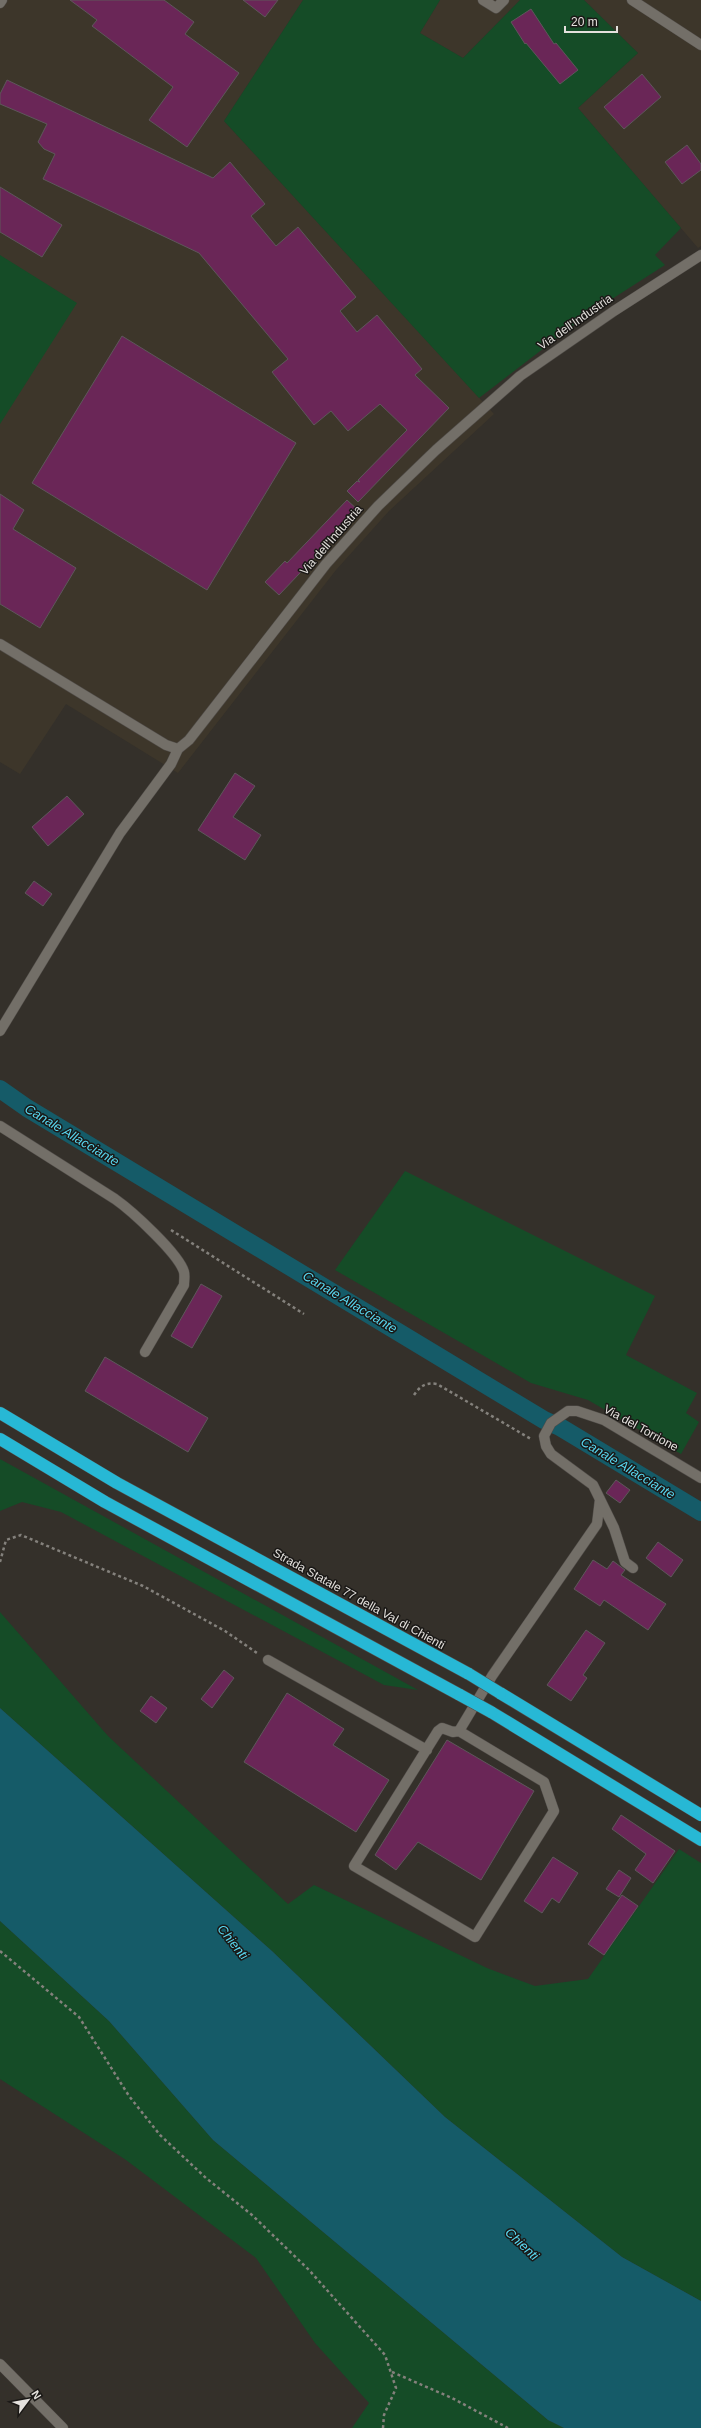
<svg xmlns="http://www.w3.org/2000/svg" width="701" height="2428" font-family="Helvetica,sans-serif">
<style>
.built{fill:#3d362a}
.green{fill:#154c27}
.water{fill:#155b68}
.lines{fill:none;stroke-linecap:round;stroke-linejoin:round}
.canal{stroke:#155b68;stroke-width:18}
.building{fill:#6a2657;stroke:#5e575b}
.minor-casing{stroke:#504c48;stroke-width:11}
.highway-casing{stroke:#504c48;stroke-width:13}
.path{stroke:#84817c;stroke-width:2.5;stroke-dasharray:3 3;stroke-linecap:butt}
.minor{stroke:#736f68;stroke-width:10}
.highway{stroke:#27b8d5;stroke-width:12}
.highway-bridge-casing{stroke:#504c48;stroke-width:13;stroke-linecap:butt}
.highway-bridge{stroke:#27b8d5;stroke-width:12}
.labels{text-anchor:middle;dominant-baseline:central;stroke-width:3;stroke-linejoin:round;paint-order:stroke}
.street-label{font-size:12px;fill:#e4e1dd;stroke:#1a1816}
.water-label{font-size:13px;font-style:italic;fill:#58d7f0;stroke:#1a1816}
</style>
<rect width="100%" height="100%" fill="#34302a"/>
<path class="built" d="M0,0H303L224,121L494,414L389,511L336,570L178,773L66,704L20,774L0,762Z
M440,0H520L463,58L420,33Z
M584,0H701V246L698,248L578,108L638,53Z"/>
<path class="green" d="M303,0H440L420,33L463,58L520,0H584L638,53L578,108L681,228L655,255L665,265L587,315L479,398L224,121Z
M0,255L77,303L0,424Z
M405,1171L655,1296L626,1355L697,1393L686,1413L699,1422L681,1454L588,1400L531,1383L335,1270Z
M0,1459L418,1690L384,1685L61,1512L22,1502L0,1511Z
M0,1612L108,1736L288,1904L314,1885L487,1968L535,1986L588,1979L679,1849L701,1863V2301L622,2257L445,2117L272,1951L0,1708Z
M0,1921L109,2021L213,2140L548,2420L564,2428H352L369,2403L315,2343L256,2258L126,2160L0,2079Z"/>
<path class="water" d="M0,1708L272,1951L445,2117L622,2257L701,2301V2428H564L548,2420L213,2140L109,2021L0,1921Z"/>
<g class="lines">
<path class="canal" d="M0,1089L27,1108L544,1420L560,1427L701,1512"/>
</g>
<path class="building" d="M70,0H164L194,22L185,34L239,73L187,147L149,120L173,87L92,26L97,20Z
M243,0H278L265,17Z
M531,9L554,44L556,43L578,70L560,84L526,43L525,44L511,22Z
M642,74L661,97L624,129L604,107Z
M7,80L213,178L230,162L265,204L251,216L276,246L298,227L356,297L340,311L357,332L377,315L422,369L415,375L449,408L358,502L347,491L357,481L360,482L358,480L407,430L380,404L348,431L331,411L314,425L272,372L288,359L199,253L43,179L55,154L44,149L38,142L47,124L0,104V94Z
M687,145L701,164V170L682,184L665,162Z
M0,187L62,225L42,257L0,232Z
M122,336L296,443L207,590L32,483Z
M0,494L24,510L13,529L76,568L40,628L0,604Z
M347,500L359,511L279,595L265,582L285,561L287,563Z
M235,773L255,786L233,817L261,835L245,860L198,830Z
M67,796L84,814L48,846L32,827Z
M34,881L52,894L43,906L25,893Z
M201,1284L222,1296L192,1348L171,1336Z
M105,1357L208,1418L188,1452L85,1391Z
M616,1480L630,1490L620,1503L606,1493Z
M658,1542L683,1560L671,1577L646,1558Z
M593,1560L607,1569L613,1561L625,1570L621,1575L666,1604L648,1630L604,1600L600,1606L574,1589Z
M586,1630L605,1643L583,1675L587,1678L571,1701L547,1685Z
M224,1670L234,1678L212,1708L201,1699Z
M287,1693L344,1729L333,1745L389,1780L356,1832L244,1762Z
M151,1696L167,1708L156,1723L140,1711Z
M447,1740L534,1791L481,1880L418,1842L396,1870L375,1855Z
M621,1815L675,1851L653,1883L635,1870L646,1854L612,1829Z
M553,1857L578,1873L559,1903L552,1898L542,1913L524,1901Z
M619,1870L631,1878L619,1897L606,1889Z
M622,1895L638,1906L604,1955L588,1944Z"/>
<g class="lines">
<defs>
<path id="minor" d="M483,0L496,8L504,0
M632,0L701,45
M0,3L2,0
M0,644L166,745L178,749L189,740L326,564L378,506L436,450L520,376L614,311L701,255
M0,1031L120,833L171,764L178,749
M0,1126L115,1199C132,1211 179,1254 184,1272C185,1276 184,1281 184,1285L145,1352
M633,1568L625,1562L614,1528L593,1485L551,1454L546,1446L544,1436L551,1423L568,1411H577L604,1420L701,1478
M268,1660L427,1750
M459,1731L544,1782L554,1811L475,1937L354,1866L438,1731L442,1728L453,1732L459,1731L492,1676L597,1524L600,1499
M0,2364L63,2428"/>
<path id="highway" d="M0,1413L117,1483L469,1674
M0,1439L105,1502L460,1695
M500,1693L701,1815
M491,1712L701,1840"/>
</defs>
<use href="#minor" class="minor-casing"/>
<use href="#highway" class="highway-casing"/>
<path class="path" d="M171,1230L304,1314
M414,1395C420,1386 426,1382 437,1384L531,1439
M0,1562L6,1540L21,1535L143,1586L225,1631L257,1653
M0,1951L79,2017L129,2096L160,2135L206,2178L252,2215L309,2270L385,2355L396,2388L384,2415L383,2428
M392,2372L452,2398L508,2428"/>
<use href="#minor" class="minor"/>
<use href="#highway" class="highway"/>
<defs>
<path id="highway-bridge" d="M469,1674L500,1693
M460,1695L491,1712"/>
</defs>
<use href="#highway-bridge" class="highway-bridge-casing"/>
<use href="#highway-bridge" class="highway-bridge"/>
</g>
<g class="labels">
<g class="street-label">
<text transform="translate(575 322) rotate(-35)">Via dell'Industria</text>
<text transform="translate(331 540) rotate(-49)">Via dell'Industria</text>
<text transform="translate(641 1428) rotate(29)">Via del Torrione</text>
<text transform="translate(359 1599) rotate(29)">Strada Statale 77 della Val di Chienti</text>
</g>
<g class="water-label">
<text transform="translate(72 1135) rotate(31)">Canale Allacciante</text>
<text transform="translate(350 1302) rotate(31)">Canale Allacciante</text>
<text transform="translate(628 1468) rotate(31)">Canale Allacciante</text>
<text transform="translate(233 1942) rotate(51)">Chienti</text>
<text transform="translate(522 2244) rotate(43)">Chienti</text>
</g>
</g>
<g transform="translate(28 2400) rotate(58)" stroke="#1a1816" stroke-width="3" paint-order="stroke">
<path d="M0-3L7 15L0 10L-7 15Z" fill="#e4e1dd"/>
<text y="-6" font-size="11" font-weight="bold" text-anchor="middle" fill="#e4e1dd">N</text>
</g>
<path d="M565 26v6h52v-6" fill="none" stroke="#e4e1dd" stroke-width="2"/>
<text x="571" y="26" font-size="12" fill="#e4e1dd" stroke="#1a1816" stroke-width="3" paint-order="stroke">20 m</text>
</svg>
